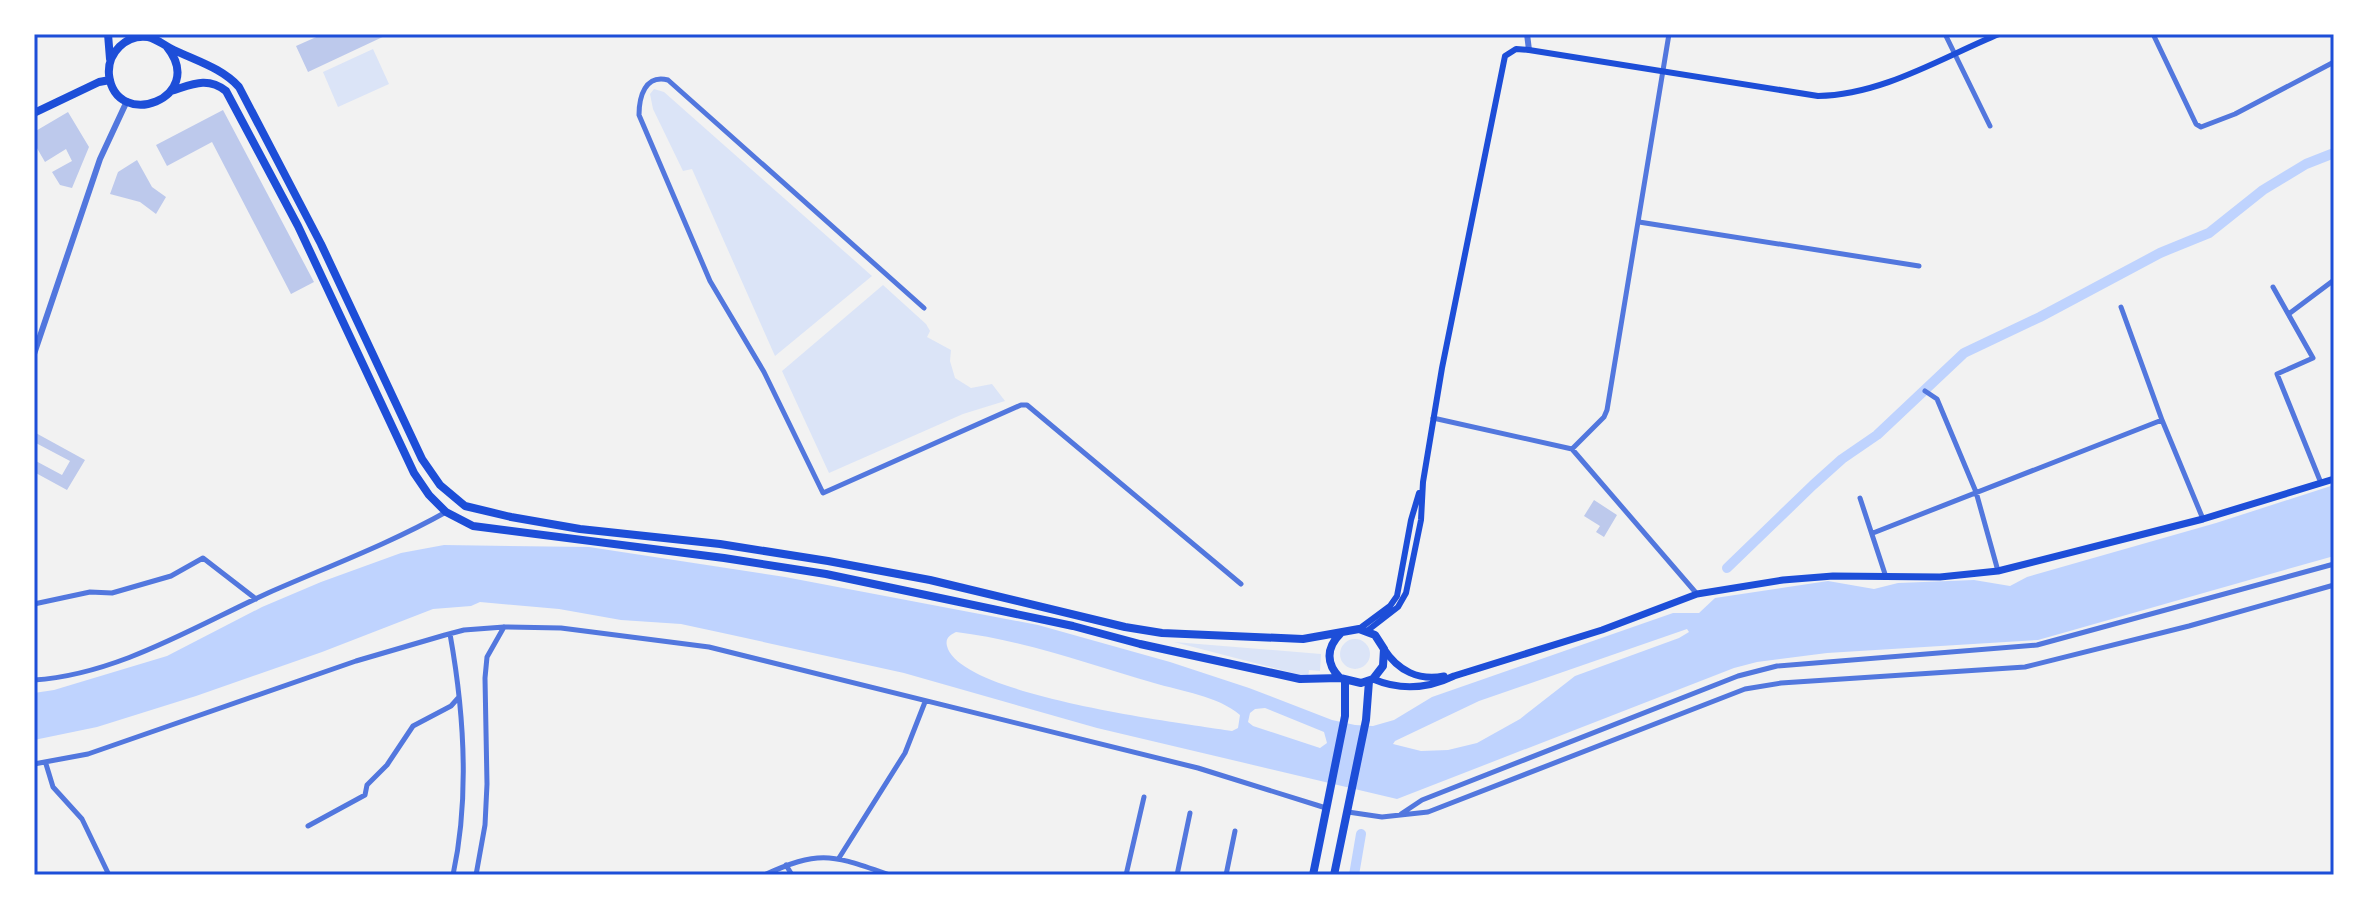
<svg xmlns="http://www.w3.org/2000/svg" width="2368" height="909" font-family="'Exo 2',sans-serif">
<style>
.green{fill:#dbe4f7}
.water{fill:#bfd3fe;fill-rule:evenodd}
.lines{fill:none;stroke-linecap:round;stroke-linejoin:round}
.canal{stroke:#bfd3fe;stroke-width:10}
.building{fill:#bdc9ec}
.minor{stroke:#5277de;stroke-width:5}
.tertiary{stroke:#5277de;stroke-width:6}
.secondary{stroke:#1d4ed8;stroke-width:6}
.primary{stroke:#1d4ed8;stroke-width:7}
.trunk{stroke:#1d4ed8;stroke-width:8}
.neatline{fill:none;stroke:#1d4ed8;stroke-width:3}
</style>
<rect width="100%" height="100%" fill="#f2f2f2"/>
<path class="green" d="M373,49L389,84L338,107L323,72Z
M654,89L664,92L872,276L775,356L692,169L683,171L653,109L650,94Z
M883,285L926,324L930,331L927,337L951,350L950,361L955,378L971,388L992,384L1005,401L963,414L829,473L782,371Z
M1340 654a15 15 0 1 1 30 0a15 15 0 1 1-30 0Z
M1174,642L1321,654L1320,671L1309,670L1308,677Z"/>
<path class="water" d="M2334,485V556L2038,640L1827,653L1757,662L1734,668L1397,799L1097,728L904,673L732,635L681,624L621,620L559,609L480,602L471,606L433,609L322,652L196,696L97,727L34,740V693L54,690L167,656L262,607L321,582L401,553L444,545L589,547L785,577L1038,625L1170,662L1249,688L1332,720L1355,725L1373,726L1394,720L1432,697L1673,613H1699L1715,598L1828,581L1874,589L1898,583L1974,580L2010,586L2027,577L2216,523ZM1687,629L1689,632L1679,638L1575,676L1520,719L1477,743L1448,750L1421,751L1393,744L1395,741L1479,701ZM956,632C1023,640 1089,664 1154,683C1181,691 1218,696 1240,715L1238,728L1232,731C1183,723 959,696 947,646C945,638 950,635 956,632ZM1265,708L1324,732L1327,743L1320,748L1253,726L1248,722L1250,713L1255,709Z"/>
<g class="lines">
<path class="canal" d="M1727,568L1813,485L1842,459L1877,435L1964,353L2040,317L2160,253L2209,233L2263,190L2306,164L2334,153
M1354,875L1361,834"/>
</g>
<path class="building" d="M323,34H389L308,72L296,46Z
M223,110L314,282L291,294L212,142L167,166L156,145Z
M68,112L89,147L72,188L60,185L52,172L72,161L66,149L45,162L34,143V132Z
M137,160L152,187L166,197L156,214L140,202L110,194L118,172Z
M34,432L85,460L67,490L34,472V460L62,475L70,461L34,442Z
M1594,500L1617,515L1604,537L1596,532L1600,526L1584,516Z"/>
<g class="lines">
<path class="minor" d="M1945,34L1990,126
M2153,34L2196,124L2201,127L2235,114L2334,62
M1639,222L1919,266
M2273,287L2313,358L2277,374L2321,483
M2121,307L2162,420L2203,519
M924,308L668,80C645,74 639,97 639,115L710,281L764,372L823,493L1021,405H1027L1241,584
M2290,313L2334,280
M1925,391L1937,399L1976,492L1998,571
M1433,418L1572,449L1697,594
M1572,449L1604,417L1607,410L1669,34
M1860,498L1886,577
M1873,533L2162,420
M34,604L90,592L112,593L171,576L203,558L256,599
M450,634C464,712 470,796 453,875
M34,680C116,675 194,627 268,593C327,567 389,544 446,512
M34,764L88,754L356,661L445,635L464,630L504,627L561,628L709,647L1198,768L1326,808
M46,764L53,787L82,819L109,875
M1348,812L1382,817L1428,812L1745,689L1781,683L2025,667L2189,626L2334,585
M1401,814L1422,800L1738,676L1777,666L2037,645L2334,564
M308,826L365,795L367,785L387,765L413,726L451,706L459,697
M839,858L905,753L925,702
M786,865L792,875
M476,875L485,825L487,784L485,678L487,657L504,627
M764,875C822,849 831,855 890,875
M1126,875L1144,797
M1177,875L1190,813
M1226,875L1235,831"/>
<path class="tertiary" d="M1527,34L1529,50
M34,354L100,159L127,101"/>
<path class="secondary" d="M1359,629L1390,606L1397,596L1411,520L1419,493
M1367,631L1398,607L1406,593L1421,520L1423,482L1442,368L1505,56L1516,49L1529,50L1818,96C1882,95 1941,58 1999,34"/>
<path class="primary" d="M1384,649C1398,671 1419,681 1444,676
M1373,679C1401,691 1427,689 1454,676L1602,630L1697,594L1783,580L1833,576L1940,577L1998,571L2203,519L2334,479"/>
<path class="trunk" d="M108,34L110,59
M167,47C208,98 116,132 109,75C107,53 126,34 148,37C157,39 162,44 170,48C193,60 221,67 239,87L321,244L422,459L440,485L465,506L511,517L580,529L720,544L828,561L930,580L1125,627L1162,633L1303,639L1359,629L1375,635L1384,649L1383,666L1373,679L1361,683L1340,678L1300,679L1140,644L1073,626L826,574L724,558L473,526L446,512L429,495L414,473L298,226L226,91C207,76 191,85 171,91
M34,113L99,82L110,80
M1340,678C1326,664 1326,648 1340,634
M1313,875L1345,716V681
M1334,875L1366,720L1369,681"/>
</g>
<rect width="2368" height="909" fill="none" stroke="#ffffff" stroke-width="72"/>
<rect x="36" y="36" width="2296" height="837" class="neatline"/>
</svg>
